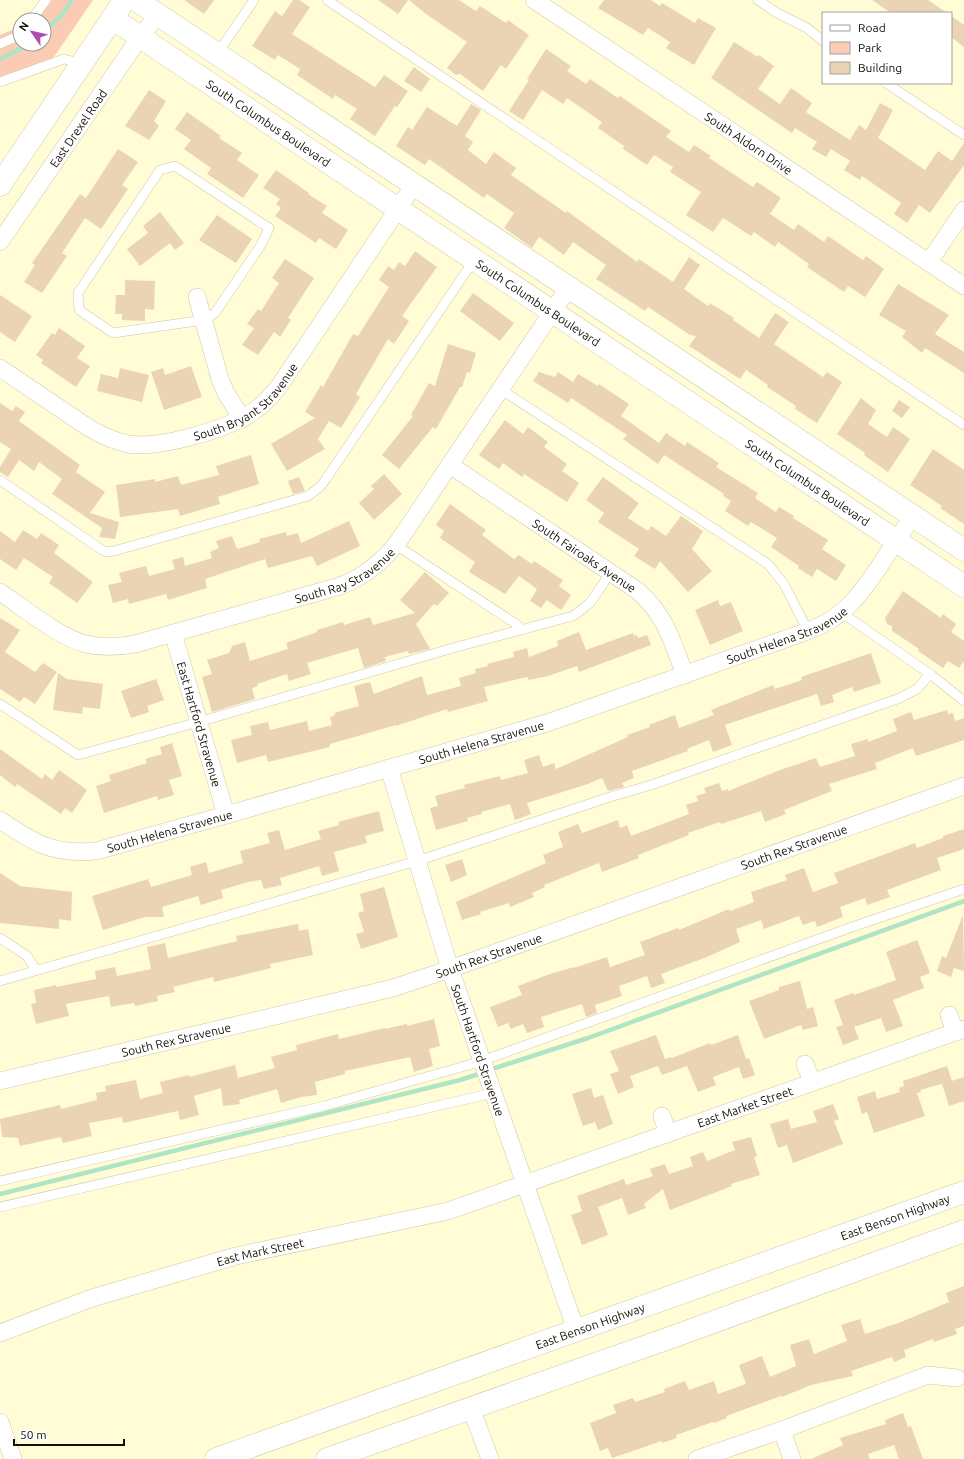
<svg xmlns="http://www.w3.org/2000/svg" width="964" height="1459" font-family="Ubuntu,sans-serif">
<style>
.green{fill:#fbcbb3}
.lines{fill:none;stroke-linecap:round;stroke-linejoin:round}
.stream{stroke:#afe4c4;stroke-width:4.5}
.building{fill:#ebd4b5}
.lane-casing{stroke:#cecaa6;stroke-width:10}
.street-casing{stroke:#cecaa6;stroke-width:18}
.secondary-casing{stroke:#cecaa6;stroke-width:23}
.lane{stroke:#fff;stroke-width:9}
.street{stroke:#fff;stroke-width:17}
.secondary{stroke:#fff;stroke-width:22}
.labels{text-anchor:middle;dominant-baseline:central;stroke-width:3;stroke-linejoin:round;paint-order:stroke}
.street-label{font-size:12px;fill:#121005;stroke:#fff}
</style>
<rect width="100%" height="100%" fill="#fffcd6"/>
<path class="green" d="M43,0H93L47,67L0,85V35L17,28L20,25V44H44V20H25L37,8Z"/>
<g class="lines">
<path class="stream" d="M44,32L61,16L72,0
M0,59L30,44
M489,1070L588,1038L964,901
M0,1194L460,1080L482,1073"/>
</g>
<path class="building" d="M184,0H214L204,14Z
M293,0H299L310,7L292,34L375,87L384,75L408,91L397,107L395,106L375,136L350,119L357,109L335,95L333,99L297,75L300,69L278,55L275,60L252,46L275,11L282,16Z
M378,0H408L398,14Z
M409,0H459L476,11L480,6L506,23L508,20L529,35L506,69L501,65L483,91L460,74L456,75L447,68L467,42L426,14Z
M604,0H651L660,6L662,3L695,23L698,18L716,28L694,65L666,48L670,42L648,28L643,35L598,8Z
M872,0H928L947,13H891Z
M951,16L964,25V47L951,37Z
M734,42L758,57L759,55L774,66L758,89L780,104L791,88L812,103L806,112L850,140L859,125L866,130L880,103L893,110L878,138L884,142L925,170L938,151L952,161L964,143V165L930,213L919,205L907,223L894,214L901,203L862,176L860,180L844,170L850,161L831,149L826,157L812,149L817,142L795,128L792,133L711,78Z
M546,49L571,66L567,71L586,84L590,79L618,98L620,96L671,131L666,137L689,152L694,145L711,156L709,158L753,187L757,182L781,198L770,214L794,230L798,224L824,242L828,236L863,260L866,256L884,269L865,297L848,286L844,292L807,267L809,264L778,242L775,247L754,232L751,236L723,218L713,232L686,215L701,192L670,172L673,167L654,155L647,165L623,149L624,146L598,128L602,122L567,98L563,104L542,90L523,120L509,111L529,80L527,79Z
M414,67L430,79L421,92L404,81Z
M149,90L166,101L154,121L159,126L149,140L125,126Z
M471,104L481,110L465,136L473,142L468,150L486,164L494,152L516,168L511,175L566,213L567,211L637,262L639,259L673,282L689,257L700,265L684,289L708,306L710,303L734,318L733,320L759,338L775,313L789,322L774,344L823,377L827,372L842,382L817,423L795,409L796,406L767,387L768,385L746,370L740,379L689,346L696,336L690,335L648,307L645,311L596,279L606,265L573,242L564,255L539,237L532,248L504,228L514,213L487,194L484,198L429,159L425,165L396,146L408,127L412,130L427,107L457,126Z
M187,112L221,136L219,138L242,153L237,160L259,175L243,198L207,174L211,168L184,149L191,140L175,129Z
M118,149L138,162L122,185L128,189L101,229L85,218L62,253L67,256L42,293L24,282L35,265L32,263L80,194L86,198Z
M276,170L309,193L308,194L327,206L322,213L348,230L336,249L319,238L316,243L275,216L281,208L276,204L280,199L263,188Z
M160,212L184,243L175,250L170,243L140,266L127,249L148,233L143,226Z
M217,215L252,239L236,263L199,240Z
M415,251L437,267L402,316L409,321L394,344L388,339L356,394L360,397L341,428L329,421L318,439L325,449L287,471L271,444L315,418L305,412L321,385L323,387L353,334L358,336L389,287L379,280L388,266L394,270L399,262L405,266Z
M285,259L314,278L288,318L291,320L280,337L274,332L258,355L242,345L254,328L247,324L258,309L261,311L279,283L272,278Z
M125,280L155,281L154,310L145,309V321L122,320V314H115L116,295H125Z
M898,284L949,315L935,334L964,352V373L925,348L922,353L902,337L906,331L879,315Z
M473,293L514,323L500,341L460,311Z
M0,295L32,316L15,342L0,332Z
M59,328L85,346L77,358L90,366L76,387L41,363L43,360L36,355L52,333L55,335Z
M448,344L476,353L470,373L467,372L462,387H460L436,429L433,427L399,469L382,455L413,416L411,415L429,383L435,386Z
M191,366L202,397L164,410L151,372L163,368L165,375Z
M120,368L149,375L142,402L97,391L101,374L118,378Z
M539,372L555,377L558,372L573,382L578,374L598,386L599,384L629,404L621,416L659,443L666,433L685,446L687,442L719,463L716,467L758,493L755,498L776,512L779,507L794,516L793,518L828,540L822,549L846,565L836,581L817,569L812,577L798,568L799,566L771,547L777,538L751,522L748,526L725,511L731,501L723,496L724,494L664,455L658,464L623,439L627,435L571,398L568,403L533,381Z
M861,398L876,410L868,424L887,437L893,427L910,439L888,472L864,455L865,453L837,434Z
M899,400L910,407L902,418L892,411Z
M0,403L12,411L16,406L25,412L19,421L80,465L76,472L105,492L90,513L119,522L115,539L99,537L102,528L52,494L62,479L39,462L34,471L19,460L8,477L0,472V467L11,449L0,442Z
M505,420L523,434L528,427L548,442L544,447L567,464L562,471L579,483L567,502L524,474L522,477L503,463L499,469L479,455Z
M933,449L964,470V524L940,508L942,506L910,485Z
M251,455L259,484L218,497L220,504L180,516L178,509L120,517L116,485L155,479V482L178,476L181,485L219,475L216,466Z
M384,474L402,494L374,520L359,503L374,489L371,486Z
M299,477L305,491L293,494L288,481Z
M603,477L639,503L628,518L648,531L651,526L666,536L681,516L703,531L692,549L712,571L688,592L660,561L655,569L634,556L639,549L598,522L604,513L586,500Z
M450,504L486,530L482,535L514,559L519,555L532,564L534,561L563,580L559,586L571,595L561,610L547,600L541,608L530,601L537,589L519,576L505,594L469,572L475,562L440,538L444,531L436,525Z
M349,521L360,546L317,566L312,556L268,568L265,559L205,579L207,588L168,600L166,594L129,604L128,599L113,603L108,585L122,582L119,573L146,566L149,576L175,569L172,560L183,557L185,566L212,558L210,552L219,548L216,541L232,536L237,549L260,542L259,539L286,532L287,536L298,533L301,543Z
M23,530L37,539L41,533L59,545L54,553L93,582L77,603L49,583L53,577L24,558L16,570L0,559V531L15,542Z
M425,572L449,593L437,606L434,604L416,624L430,649L409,654L408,651L385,657L386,661L364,668L358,648L307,663L311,674L289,681L287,674L257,684L258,686L252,688L255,699L212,712L202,677L212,674L207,660L229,653L232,646L245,642L250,661L288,649L286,643L317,632V630L343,622L344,625L370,617L373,625L415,613L400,600Z
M903,591L941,618L943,614L956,624L951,632L964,641V661L959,668L948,661L943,668L918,651L919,649L892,631V626L887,624L885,618Z
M718,600L720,606L731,602L743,631L710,645L695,610Z
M0,618L20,630L5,652L35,672L43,663L57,672L35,704L24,697L20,702L0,689Z
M579,632L586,650L633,633L634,636L637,635L638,638L647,635L651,645L579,672L577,666L548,676L529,680L527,677L484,687L488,701L448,712L447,709L396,726V725L330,744V747L268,762L266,755L237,763L231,740L252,735L250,726L268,722L270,730L307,721L309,731L332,725L330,717L335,715L334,713L359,706L354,686L370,682L374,694L422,676L427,695L461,686L459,678L476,673L475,669L488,666L487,664L514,657L513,652L527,648L529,657L558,646L557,641Z
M871,653L881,683L854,692L852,687L832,695L834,702L821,706L817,694L725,725L732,745L713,752L709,740L687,749L688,751L632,771L634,778L622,783L624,787L608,791L602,778L588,784L527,803L531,814L515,820L510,804L481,812L482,814L467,818L468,821L436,830L430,808L438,806L435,796L465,788L464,785L500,776L501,780L528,773L524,760L539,755L543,767L554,763L556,769L628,737L627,735L650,727L649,725L675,715L679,728L714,715L711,710L773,685L775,689L802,680L801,677Z
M58,673L67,679L103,684L100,709L83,707L82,714L53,710Z
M156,679L164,700L147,706L149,712L131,718L121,691Z
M947,710L948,714L953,713L955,721L964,718V740L916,756L913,748L875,763L877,769L829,784L832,791L784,810L786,814L765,822L761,811L721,824L720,822L688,833L689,835L638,855L639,858L602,872L599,863L544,885L545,887L532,893L534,897L510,907L509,903L480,912L481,914L462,920L456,902L546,863L543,855L563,847L558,832L578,824L582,833L618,820L620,828L627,825L631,836L689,814L686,805L698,801L696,796L706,793L704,788L719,783L722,791L728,789V791L780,770L816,758L820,767L855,756L851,744L868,739V742L897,731L893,719L911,712L914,720Z
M172,743L182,776L169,780L174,795L158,800L157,796L104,813L96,786L111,781L109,775L147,763L145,759L162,754L160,747Z
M0,749L42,779L45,774L52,780L59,770L87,790L72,813L65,808L61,814L17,784L15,787L0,775Z
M379,811L384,831L365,836L367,843L334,852L339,871L322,876L319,866L280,878L282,885L264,889L261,880L248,882L221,890L223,898L201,905L198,896L162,907L164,917H145L103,930L92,896L148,879L151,887L192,875L190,867L206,862L209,873L243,863L240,851L270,843L267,833L279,830L285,850L321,839L318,831L339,825L338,822Z
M964,829V849L937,858L941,870L887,890L890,897L867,905L865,898L840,907L843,917L817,927L815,921L803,925L799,916L764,929L761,920L736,929L740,942L707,957L661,974L665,983L651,988L647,976L619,986L622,996L595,1005L597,1013L586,1017L582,1004L541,1017L544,1027L527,1033L523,1024L511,1029L508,1023L498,1027L490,1007L522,995L518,986L550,974L574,967V968L607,957L610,967L645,955L640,942L678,928L679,930L729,909L730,911L754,902L751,892L787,880L785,875L804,868L813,892L838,883L834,873L915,843L917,848L943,838V836Z
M462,859L467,875L451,882L445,865Z
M0,873L20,886L72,892L71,921L59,919V929L0,923Z
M384,887L398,937L361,949L356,934L364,932L358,913L364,911L360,894Z
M963,915L964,971L954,968L951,977L937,971L942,956L946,958Z
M298,924L299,931L308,929L313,955L270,964L271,968L214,982L213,977L173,987L175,992L157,996L158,1001L135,1006L134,1003L111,1007L109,996L66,1004L69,1016L36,1024L31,1004L36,1003L34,990L56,985V987L96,979L95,971L115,967L117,976L151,969L147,947L165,943L168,958L237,941L236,936Z
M917,940L930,973L920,977L924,988L893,1000L903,1026L886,1032L881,1018L854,1027L859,1039L843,1045L836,1027L843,1025L834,1000L853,993L854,995L896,980L886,952Z
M800,981L807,1009L813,1007L818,1026L803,1030L801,1025L764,1039L749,1001L779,990V987Z
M434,1019L440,1046L429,1049L433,1066L414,1072L410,1057L345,1071V1074L315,1082L317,1095L301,1097L281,1103L277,1089L239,1100L240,1104L223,1106L221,1088L194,1096L199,1115L180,1120L178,1111L123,1123L122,1117L89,1123L92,1136L63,1143L61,1137L20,1146L18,1138L2,1137L0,1119L60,1105L61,1109L97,1100L96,1093L106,1091L105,1086L136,1080L140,1099L163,1093L160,1082L189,1075V1077L235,1065L238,1078L275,1068L271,1057L297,1050L296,1045L338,1034L339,1039L368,1032L385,1028V1029L407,1024V1026Z
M656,1035L665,1059L671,1057L672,1058L710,1043L711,1045L738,1035L746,1059L749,1058L755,1075L743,1079L739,1067L713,1077L716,1085L698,1092L687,1066L662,1075L658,1066L630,1076L634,1087L618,1094L610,1074L619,1071L610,1051Z
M947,1066L952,1081L920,1090L921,1092L917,1093L925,1116L874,1133L867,1112L862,1114L857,1097L875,1091L877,1099L900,1092L899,1088L904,1086L903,1081Z
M964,1077V1101L949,1106L942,1084Z
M591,1088L594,1098L603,1095L613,1124L598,1130L595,1122L583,1126L572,1094Z
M833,1104L839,1119L834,1121L843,1144L793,1163L787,1145L778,1148L770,1124L788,1119L791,1129L817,1122L813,1111Z
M751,1137L757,1156L754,1157L760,1175L731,1184L732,1186L670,1210L663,1189L644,1204L646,1208L628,1215L622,1198L598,1207L608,1235L582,1245L571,1215L582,1211L577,1196L624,1179L626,1185L653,1176L650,1169L665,1164L669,1174L693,1166L690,1157L703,1152L707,1161L735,1150L732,1142Z
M964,1286V1326L955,1329L957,1334L934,1342L933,1339L904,1350L906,1357L894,1362L892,1357L851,1371L853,1376L811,1385L782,1397L781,1396L726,1416L727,1418L714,1423L713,1422L676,1435L677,1438L662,1443V1441L612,1458L608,1448L600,1451L590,1423L616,1413L613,1405L633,1398L635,1402L665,1392L664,1389L685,1381L689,1390L714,1381L718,1394L746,1384L739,1365L762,1356L770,1377L796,1366L790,1345L809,1339L814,1354L847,1341L841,1325L860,1319L865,1334L901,1322L949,1302L946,1293Z
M903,1413L908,1427L911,1426L923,1459H899L894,1445L868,1454L870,1459H811L843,1445L840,1438L886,1424L885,1420Z"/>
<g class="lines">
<defs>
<path id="lane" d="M327,0L964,425
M758,0L777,13L807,28L823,41
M31,20L46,0
M0,44L20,35
M217,54L254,0
M0,82L64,59L82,64
M886,83L964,135
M175,166L269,228L261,245L215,313L204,320L113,333L79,310L78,293L160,170Z
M500,389L768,564L784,584L808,631
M0,480L102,550L107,552L114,551L308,496L321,486L326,479L474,260
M396,545L516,624L521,630
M842,613L930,674L964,701
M0,704L78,755L195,723L460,646L573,616L590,603L611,572
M0,938L27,956L36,970
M0,981L417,861L610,797L651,785L900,698L917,689L930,674
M0,1181L324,1106L479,1062L852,927L964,889
M0,1207L493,1093"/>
<g id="street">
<path id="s1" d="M534,0L964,286"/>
<path id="s2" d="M0,242L140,37L158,15"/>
<path d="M929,262L964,210"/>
<path d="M197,297L220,379L226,393L242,419"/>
<path id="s3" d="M0,368L89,428C101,435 114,441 128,444C159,449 229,429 254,411C265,404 273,394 280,385L414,185"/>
<path id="s4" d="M450,465L638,591C666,616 672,641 685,675"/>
<path id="s5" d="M0,592C24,608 60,638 86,644C103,648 119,647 135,644L340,586C366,576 384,561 400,539L569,287"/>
<path id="s6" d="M173,633L226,815"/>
<path id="s7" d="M389,768L450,969L576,1330"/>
<path id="s8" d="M0,820C34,843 53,855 96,851L226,815L547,723L808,631C844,618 860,595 881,564C891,548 902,532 913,516"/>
<path d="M949,1015L955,1032"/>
<path d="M805,1064L812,1082"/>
<path id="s9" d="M0,1081L393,988L450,969L964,786"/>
<path d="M662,1116L668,1134"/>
<path id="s10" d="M0,1333L92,1298L236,1256L448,1211L964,1029"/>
<path d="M471,1408L490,1459"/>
<path d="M0,1422L13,1459"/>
<path d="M782,1430L792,1459"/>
<path d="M697,1459L782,1430L928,1375L957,1378"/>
</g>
<g id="secondary">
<path d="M136,0L964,550"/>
<path id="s11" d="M113,19L964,586"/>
<path d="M0,185L120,7"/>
<path id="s12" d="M216,1459L964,1192"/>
<path d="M327,1459L675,1336L964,1231"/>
</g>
</defs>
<use href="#lane" class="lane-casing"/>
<use href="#street" class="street-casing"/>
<use href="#secondary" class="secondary-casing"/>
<use href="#lane" class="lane"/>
<use href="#street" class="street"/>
<use href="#secondary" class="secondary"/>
</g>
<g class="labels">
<g class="street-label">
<text stroke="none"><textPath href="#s11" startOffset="187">South Columbus Boulevard</textPath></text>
<text stroke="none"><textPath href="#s2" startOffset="138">East Drexel Road</textPath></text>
<text stroke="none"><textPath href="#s1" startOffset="258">South Aldorn Drive</textPath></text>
<text stroke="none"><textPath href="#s11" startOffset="511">South Columbus Boulevard</textPath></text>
<text stroke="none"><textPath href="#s3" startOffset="280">South Bryant Stravenue</textPath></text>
<text stroke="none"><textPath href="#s11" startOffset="835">South Columbus Boulevard</textPath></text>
<text stroke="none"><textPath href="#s4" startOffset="162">South Fairoaks Avenue</textPath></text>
<text stroke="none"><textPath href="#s5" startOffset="372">South Ray Stravenue</textPath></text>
<text stroke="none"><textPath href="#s8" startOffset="828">South Helena Stravenue</textPath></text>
<text stroke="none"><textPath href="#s6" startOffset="95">East Hartford Stravenue</textPath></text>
<text stroke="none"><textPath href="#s8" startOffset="504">South Helena Stravenue</textPath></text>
<text stroke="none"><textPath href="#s8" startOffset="180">South Helena Stravenue</textPath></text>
<text stroke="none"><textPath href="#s9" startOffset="829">South Rex Stravenue</textPath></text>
<text stroke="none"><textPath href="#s9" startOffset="505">South Rex Stravenue</textPath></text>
<text stroke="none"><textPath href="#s9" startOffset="181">South Rex Stravenue</textPath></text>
<text stroke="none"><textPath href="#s7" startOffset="296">South Hartford Stravenue</textPath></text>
<text stroke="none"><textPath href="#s10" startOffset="780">East Market Street</textPath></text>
<text stroke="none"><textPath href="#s12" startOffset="721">East Benson Highway</textPath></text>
<text stroke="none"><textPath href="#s10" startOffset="273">East Mark Street</textPath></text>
<text stroke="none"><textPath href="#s12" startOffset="397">East Benson Highway</textPath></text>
</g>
</g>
<rect x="822" y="12" width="130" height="72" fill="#ffffff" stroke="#a09f9b"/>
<rect x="830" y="25" width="20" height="6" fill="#ffffff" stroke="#a09f9b"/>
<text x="858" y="32" font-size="12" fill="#121005">Road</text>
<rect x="830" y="42" width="20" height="12" fill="#fbcbb3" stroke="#a09f9b"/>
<text x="858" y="52" font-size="12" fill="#121005">Park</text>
<rect x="830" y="62" width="20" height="12" fill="#ebd4b5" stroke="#a09f9b"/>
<text x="858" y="72" font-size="12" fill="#121005">Building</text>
<g transform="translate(32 32) rotate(304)"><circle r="19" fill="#ffffff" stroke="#a09f9b"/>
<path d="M0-3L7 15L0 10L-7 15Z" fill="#ae4cb3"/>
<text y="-6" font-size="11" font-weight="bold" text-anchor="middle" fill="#121005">N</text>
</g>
<path d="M14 1439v6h110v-6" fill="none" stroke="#121005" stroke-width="2"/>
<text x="20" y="1439" font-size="12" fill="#121005" stroke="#ffffff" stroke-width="3" paint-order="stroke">50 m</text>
</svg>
